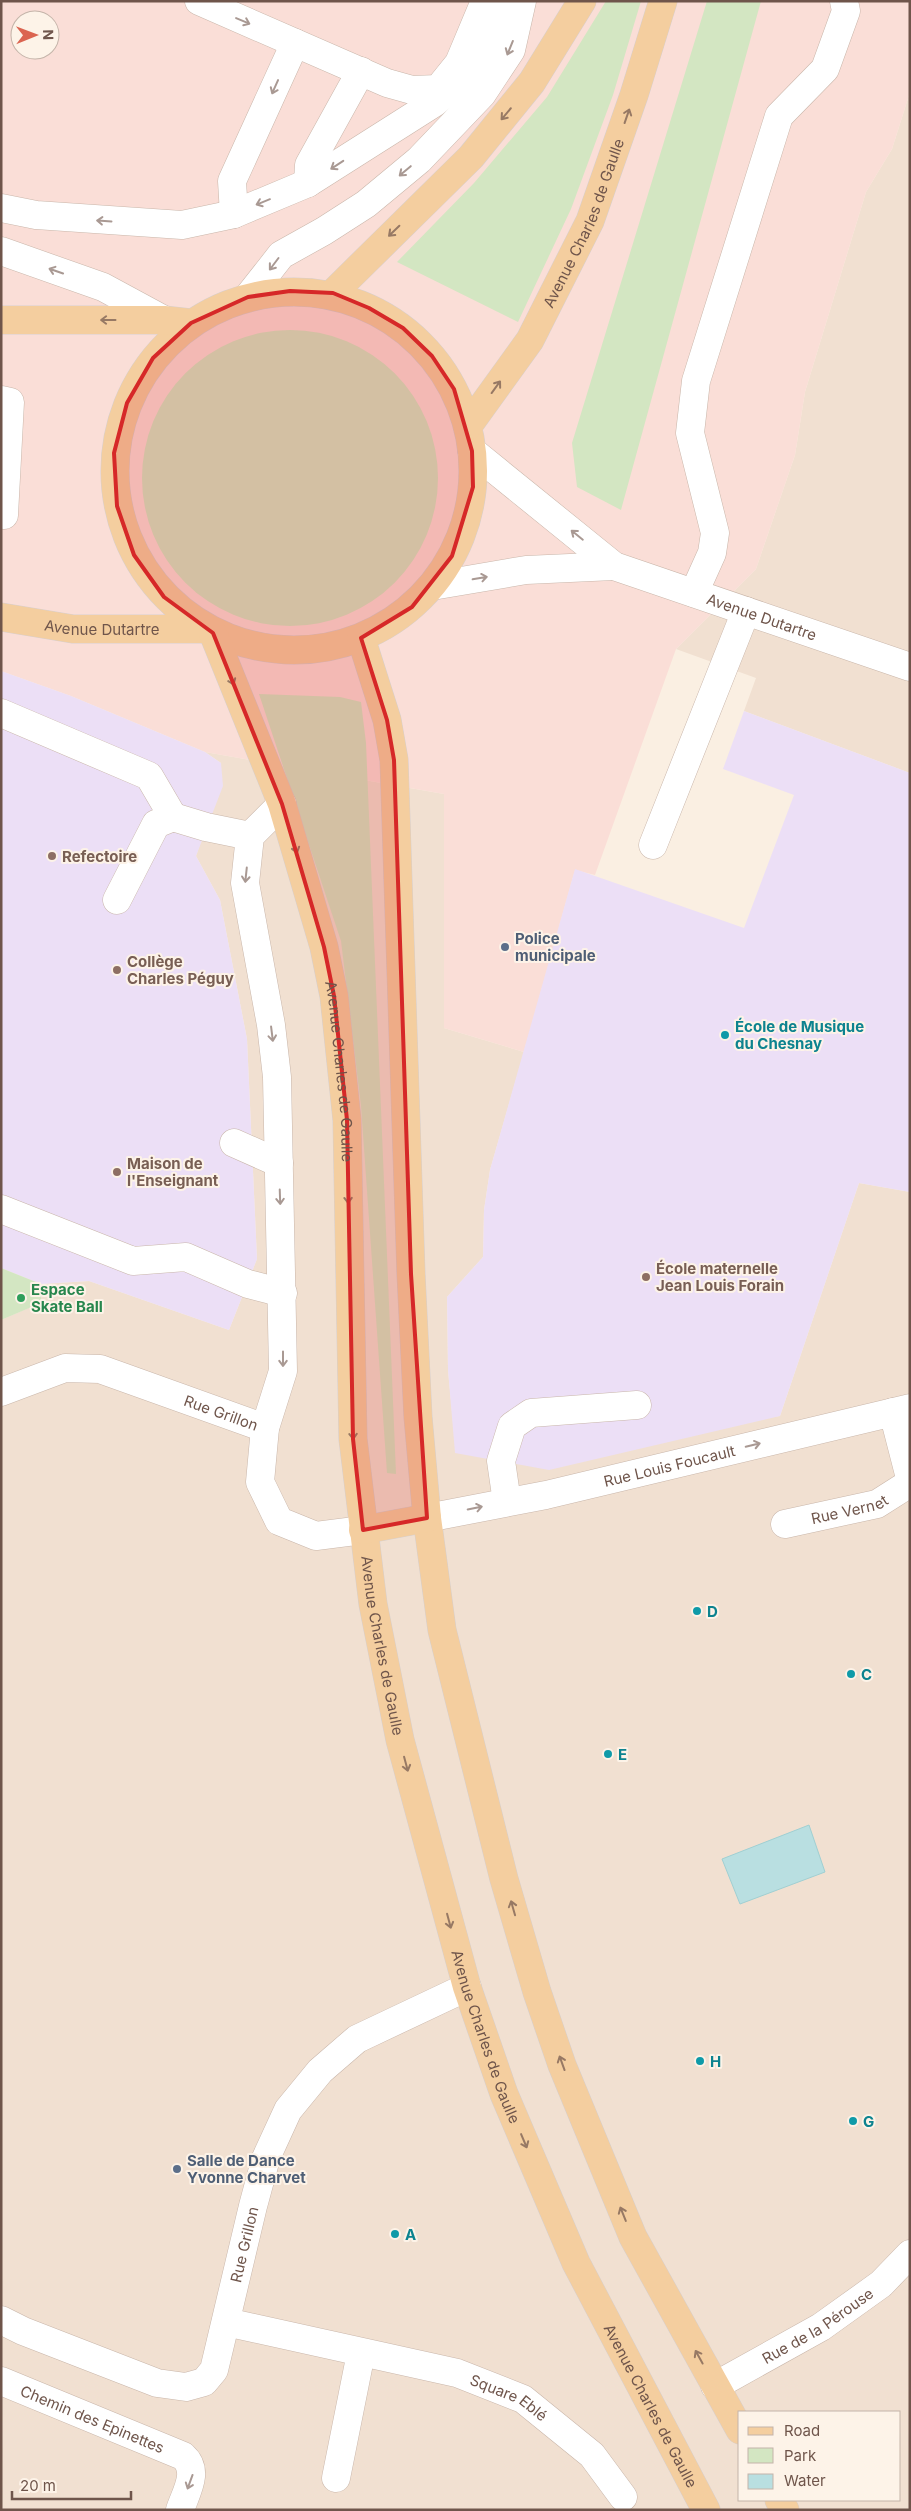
<svg xmlns="http://www.w3.org/2000/svg" width="911" height="2511" font-family="Inter,sans-serif">
<style>
.residential{fill:#f1e0d1;fill-rule:evenodd}
.commercial{fill:#faded7;fill-rule:evenodd}
.education{fill:#ecdff6}
.green{fill:#d3e6c2}
.water{fill:#b9dfe1;stroke:#a0cfd2}
.lines{fill:none;stroke-linecap:round;stroke-linejoin:round}
.minor-casing{stroke:#c9b6aa;stroke-width:29}
.major-casing{stroke:#d7cfcd;stroke-width:29}
.minor{stroke:#fff;stroke-width:28}
.major{stroke:#f4ce9f;stroke-width:28}
.oneway{stroke:#a99993}
.oneway2{stroke:#977964}
.marked{fill:#d62828;fill-opacity:0.2;stroke:#d62828;stroke-width:4;stroke-linejoin:round}
.education-dot{fill:#8d6e63;stroke:#fdf3e8;stroke-width:2}
.service-dot{fill:#5c6f8a;stroke:#fdf3e8;stroke-width:2}
.culture-dot{fill:#0f9aa8;stroke:#fdf3e8;stroke-width:2}
.leisure-dot{fill:#2e9e5b;stroke:#fdf3e8;stroke-width:2}
.labels{text-anchor:middle;dominant-baseline:central;stroke-width:4;stroke-linejoin:round;paint-order:stroke}
.street-label{font-size:15px;fill:#6f554b;stroke:#fdf3e8}
.education-label{font-size:15px;font-weight:bold;fill:#785e54;stroke:#fdf3e8;text-anchor:start}
.service-label{font-size:15px;font-weight:bold;fill:#4e5e75;stroke:#fdf3e8;text-anchor:start}
.culture-label{font-size:15px;font-weight:bold;fill:#0d838f;stroke:#fdf3e8;text-anchor:start}
.leisure-label{font-size:15px;font-weight:bold;fill:#27864d;stroke:#fdf3e8;text-anchor:start}
</style>
<rect width="100%" height="100%" fill="#faefe2"/>
<path class="residential" d="M910,92V773L744,711L756,678L676,649L756,569L795,455L805,392L866,192L892,149Z
M205,752L444,794V1028L524,1052L490,1170L484,1210L483,1257L447,1297L448,1370L456,1453L780,1416L859,1183L910,1192V2510H1V1320L40,1303L41,1284L89,1281L229,1330L257,1259L247,1039L220,900L196,856L206,827L221,763ZM740,2412H900V2500H740Z"/>
<path class="commercial" d="M1,1H910V92L892,149L866,192L805,392L795,455L756,569L676,649L595,875L575,870L524,1052L444,1028V794L205,752L71,696L1,671ZM20,20H50V50H20Z"/>
<path class="education" d="M1,671L71,696L205,752L221,763L223,786L196,856L220,900L247,1039L257,1259L229,1330L89,1281L41,1284L1,1268Z
M744,711L910,773V1192L859,1183L780,1416L549,1470L455,1453L448,1370L447,1297L483,1257L484,1210L490,1170L575,869L744,928L794,795L723,769Z"/>
<path class="green" d="M606,1H641L613,95L571,209L518,322L397,262L474,183L547,97Z
M707,1H761L621,510L577,487L572,443Z
M142 478a148 148 0 1 1 296 0a148 148 0 1 1-296 0Z
M259,694L340,697L361,702L366,743L396,1474L387,1473L361,1106L341,941Z
M1,1268L41,1284V1303L1,1320Z"/>
<path class="water" d="M809,1825L825,1872L740,1904L722,1859Z"/>
<g class="lines">
<defs>
<g id="minor">
<path d="M199,1L387,83L412,90L438,89L459,63L485,1"/>
<path d="M308,183L309,165L361,71"/>
<path d="M1,208L36,215L182,225L234,214L308,183L434,103L464,78L510,1"/>
<path d="M234,214L232,181L295,43"/>
<path d="M1,251L103,287L164,320"/>
<path d="M248,297L281,255L324,231L366,204L419,160L482,94L511,50L522,1"/>
<path d="M1,400L10,402L4,515L1,513"/>
<path id="s1" d="M472,451L614,566L910,667"/>
<path d="M432,586L526,570L614,566"/>
<path d="M694,593L712,553L715,533L690,433L696,381L779,116L825,69L846,11L844,1"/>
<path d="M1,713L149,776L173,817L156,824L117,900"/>
<path d="M282,804L250,836L245,883L271,1025L277,1077L283,1371L265,1428L260,1482L279,1521L316,1536L363,1530"/>
<path d="M173,817L206,827L250,836"/>
<path d="M653,845L746,611"/>
<path d="M234,1143L279,1163"/>
<path d="M1,1209L133,1261L186,1257L248,1284L283,1293"/>
<path id="s2" d="M1,1392L65,1368L100,1369L265,1428"/>
<path d="M893,1412L910,1478"/>
<path d="M507,1502L501,1461L512,1426L531,1413L637,1405"/>
<path id="s3" d="M427,1518L546,1495L910,1408"/>
<path id="s4" d="M785,1524L877,1504L910,1483"/>
<path id="s5" d="M1,2320L23,2331L157,2383L186,2387L204,2382L214,2370L253,2206L266,2158L288,2110L320,2071L357,2039L467,1987"/>
<path id="s6" d="M226,2322L457,2373L523,2399L592,2455L623,2497"/>
<path id="s7" d="M1,2381L183,2456C200,2471 186,2492 180,2510"/>
<path id="s8" d="M715,2386L821,2327L881,2284L910,2254"/>
<path d="M336,2478L361,2353"/>
</g>
<g id="major">
<circle cx="294" cy="471" r="179"/>
<path d="M333,293L471,157L532,82L582,1"/>
<path d="M1,320H164L191,323"/>
<path id="s9" d="M468,426L530,340L590,221L634,95L663,1"/>
<path id="s10" d="M1,617L73,629H205"/>
<path id="s11" d="M213,633L282,804L324,947L334,996L347,1120L353,1439L373,1604L400,1740L467,1987L504,2094L576,2263L706,2510"/>
<path d="M361,638L387,720L394,760L411,1274L418,1417L427,1518L442,1630L504,1879L537,1992L562,2065L633,2237L740,2430"/>
<path d="M363,1530L427,1518"/>
<path d="M779,2500L785,2510"/>
</g>
</defs>
<use href="#minor" class="minor-casing"/>
<use href="#major" class="major-casing"/>
<use href="#minor" class="minor"/>
<use href="#major" class="major"/>
</g>
<defs><path id="oneway-shaft" d="M-6 0H5M1.5-3L5.5 0L1.5 3" fill="none" stroke-width="1.6" stroke-linecap="round" stroke-linejoin="round" transform="scale(1.25)"/></defs>
<g class="oneway">
<use href="#oneway-shaft" transform="translate(243 21) rotate(23)"/>
<use href="#oneway-shaft" transform="translate(510 48) rotate(112)"/>
<use href="#oneway-shaft" transform="translate(275 87) rotate(114)"/>
<use href="#oneway-shaft" transform="translate(337 165) rotate(147)"/>
<use href="#oneway-shaft" transform="translate(405 171) rotate(140)"/>
<use href="#oneway-shaft" transform="translate(263 202) rotate(158)"/>
<use href="#oneway-shaft" transform="translate(104 221) rotate(-176)"/>
<use href="#oneway-shaft" transform="translate(274 264) rotate(127)"/>
<use href="#oneway-shaft" transform="translate(56 271) rotate(-161)"/>
<use href="#oneway-shaft" transform="translate(577 535) rotate(-141)"/>
<use href="#oneway-shaft" transform="translate(480 578) rotate(-10)"/>
<use href="#oneway-shaft" transform="translate(246 875) rotate(96)"/>
<use href="#oneway-shaft" transform="translate(272 1034) rotate(83)"/>
<use href="#oneway-shaft" transform="translate(280 1197) rotate(88)"/>
<use href="#oneway-shaft" transform="translate(283 1359) rotate(90)"/>
<use href="#oneway-shaft" transform="translate(753 1445) rotate(-13)"/>
<use href="#oneway-shaft" transform="translate(475 1508) rotate(-11)"/>
<use href="#oneway-shaft" transform="translate(190 2482) rotate(110)"/>
</g>
<g class="oneway2">
<use href="#oneway-shaft" transform="translate(506 114) rotate(130)"/>
<use href="#oneway-shaft" transform="translate(627 116) rotate(-71)"/>
<use href="#oneway-shaft" transform="translate(394 231) rotate(136)"/>
<use href="#oneway-shaft" transform="translate(108 320) rotate(-180)"/>
<use href="#oneway-shaft" transform="translate(496 387) rotate(-54)"/>
<use href="#oneway-shaft" transform="translate(231 678) rotate(68)"/>
<use href="#oneway-shaft" transform="translate(295 846) rotate(73)"/>
<use href="#oneway-shaft" transform="translate(348 1196) rotate(89)"/>
<use href="#oneway-shaft" transform="translate(353 1432) rotate(88)"/>
<use href="#oneway-shaft" transform="translate(406 1764) rotate(75)"/>
<use href="#oneway-shaft" transform="translate(513 1908) rotate(-106)"/>
<use href="#oneway-shaft" transform="translate(449 1921) rotate(75)"/>
<use href="#oneway-shaft" transform="translate(562 2063) rotate(-110)"/>
<use href="#oneway-shaft" transform="translate(524 2141) rotate(67)"/>
<use href="#oneway-shaft" transform="translate(623 2214) rotate(-112)"/>
<use href="#oneway-shaft" transform="translate(699 2357) rotate(-119)"/>
</g>
<path class="marked" d="M290,291L333,293L369,308L403,328L432,356L454,389L472,451L473,487L452,556L412,607L361,638L387,720L394,760L411,1274L427,1518L363,1530L353,1439L347,1120L334,996L324,947L282,804L213,633L164,597L134,555L117,506L114,453L127,403L153,358L191,323L248,297Z"/>
<g class="education-dot">
<circle cx="52" cy="856" r="5"/>
<circle cx="117" cy="970" r="5"/>
<circle cx="117" cy="1172" r="5"/>
<circle cx="646" cy="1277" r="5"/>
</g>
<g class="service-dot">
<circle cx="505" cy="947" r="5"/>
<circle cx="177" cy="2169" r="5"/>
</g>
<g class="culture-dot">
<circle cx="725" cy="1035" r="5"/>
<circle cx="697" cy="1611" r="5"/>
<circle cx="851" cy="1674" r="5"/>
<circle cx="608" cy="1754" r="5"/>
<circle cx="700" cy="2061" r="5"/>
<circle cx="853" cy="2121" r="5"/>
<circle cx="395" cy="2234" r="5"/>
</g>
<circle class="leisure-dot" cx="21" cy="1298" r="5"/>
<g class="labels">
<g class="street-label">
<text stroke="none"><textPath href="#s9" startOffset="235">Avenue Charles de Gaulle</textPath></text>
<text stroke="none"><textPath href="#s1" startOffset="339">Avenue Dutartre</textPath></text>
<text stroke="none"><textPath href="#s10" startOffset="102">Avenue Dutartre</textPath></text>
<text stroke="none"><textPath href="#s11" startOffset="459">Avenue Charles de Gaulle</textPath></text>
<text stroke="none"><textPath href="#s2" startOffset="232">Rue Grillon</textPath></text>
<text stroke="none"><textPath href="#s3" startOffset="248">Rue Louis Foucault</textPath></text>
<text stroke="none"><textPath href="#s4" startOffset="66">Rue Vernet</textPath></text>
<text stroke="none"><textPath href="#s11" startOffset="1036">Avenue Charles de Gaulle</textPath></text>
<text stroke="none"><textPath href="#s11" startOffset="1441">Avenue Charles de Gaulle</textPath></text>
<text stroke="none"><textPath href="#s5" startOffset="361">Rue Grillon</textPath></text>
<text stroke="none"><textPath href="#s8" startOffset="119">Rue de la Pérouse</textPath></text>
<text stroke="none"><textPath href="#s6" startOffset="294">Square Eblé</textPath></text>
<text stroke="none"><textPath href="#s11" startOffset="1846">Avenue Charles de Gaulle</textPath></text>
<text stroke="none"><textPath href="#s7" startOffset="99">Chemin des Epinettes</textPath></text>
</g>
<g class="education-label">
<text x="62" y="856">Refectoire</text>
<text x="127" y="961">Collège<tspan x="127" dy="17">Charles Péguy</tspan></text>
<text x="127" y="1163">Maison de<tspan x="127" dy="17">l'Enseignant</tspan></text>
<text x="656" y="1268">École maternelle<tspan x="656" dy="17">Jean Louis Forain</tspan></text>
</g>
<g class="service-label">
<text x="515" y="938">Police<tspan x="515" dy="17">municipale</tspan></text>
<text x="187" y="2160">Salle de Dance<tspan x="187" dy="17">Yvonne Charvet</tspan></text>
</g>
<g class="culture-label">
<text x="735" y="1026">École de Musique<tspan x="735" dy="17">du Chesnay</tspan></text>
<text x="707" y="1611">D</text>
<text x="861" y="1674">C</text>
<text x="618" y="1754">E</text>
<text x="710" y="2061">H</text>
<text x="863" y="2121">G</text>
<text x="405" y="2234">A</text>
</g>
<g class="leisure-label">
<text x="31" y="1289">Espace<tspan x="31" dy="17">Skate Ball</tspan></text>
</g>
</g>
<rect width="911" height="2511" fill="none" stroke="#6f554b" stroke-width="5"/>
<rect x="738" y="2411" width="162" height="90" fill="#fdf3e8" stroke="#c4b4a9"/>
<rect x="748" y="2427" width="25" height="8" fill="#f4ce9f" stroke="#c4b4a9"/>
<text x="784" y="2436" font-size="15" fill="#6f554b">Road</text>
<rect x="748" y="2448" width="25" height="15" fill="#d3e6c2" stroke="#c4b4a9"/>
<text x="784" y="2461" font-size="15" fill="#6f554b">Park</text>
<rect x="748" y="2474" width="25" height="15" fill="#b9dfe1" stroke="#c4b4a9"/>
<text x="784" y="2486" font-size="15" fill="#6f554b">Water</text>
<g transform="translate(35 35) rotate(89)"><circle r="24" fill="#fdf3e8" stroke="#c4b4a9"/>
<path d="M0-4L9 19L0 12L-9 19Z" fill="#db6450"/>
<text y="-8" font-size="14" font-weight="bold" text-anchor="middle" fill="#6f554b">N</text>
</g>
<path d="M12 2491v8h119v-8" fill="none" stroke="#6f554b" stroke-width="2.5"/>
<text x="20" y="2491" font-size="15" fill="#6f554b" stroke="#fdf3e8" stroke-width="4" paint-order="stroke">20 m</text>
</svg>
